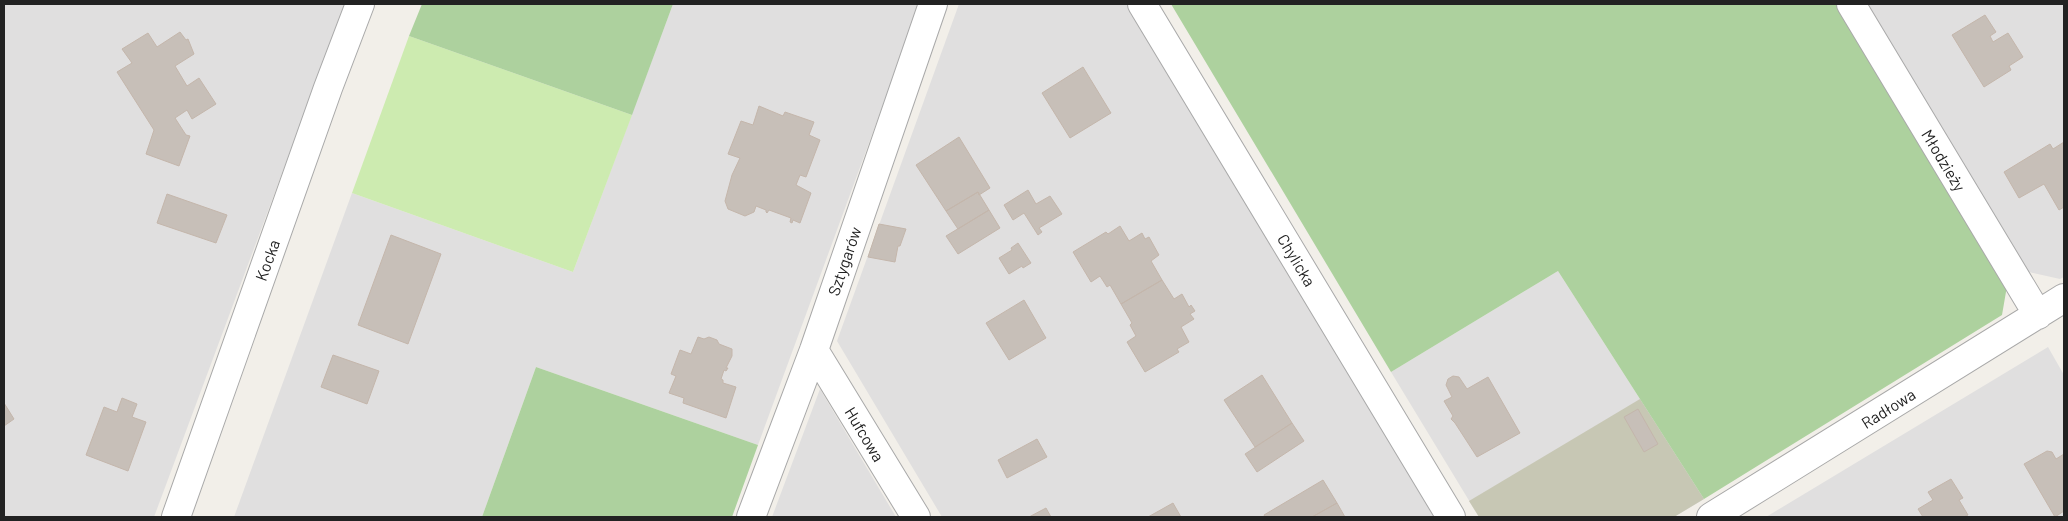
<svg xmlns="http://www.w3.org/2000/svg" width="2068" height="521" font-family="Barlow,sans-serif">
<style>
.residential{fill:#e0dfdf}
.construction{fill:#c7c7b4}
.grass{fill:#cdebb0}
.forest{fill:#add19e}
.building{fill:#c7bfb8;stroke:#c4b6ab}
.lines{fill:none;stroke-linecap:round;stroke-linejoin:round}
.minor-casing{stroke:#a9a9a9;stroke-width:30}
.minor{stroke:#fff;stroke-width:28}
.labels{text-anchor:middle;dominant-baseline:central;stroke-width:4;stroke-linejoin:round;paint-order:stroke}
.street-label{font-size:16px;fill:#222;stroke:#fff}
</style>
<rect width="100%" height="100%" fill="#f2efe9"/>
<path class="residential" d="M4,4H345L154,517H4Z
M673,4H920L758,445L536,367L482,517H234L352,193L573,272Z
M959,4H1127L1435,517H942L837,341Z
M1868,4H2064V277L2060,279L2029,272Z
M1558,271L1704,499L1674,517H1479L1391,372Z
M2048,347L2064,375V517H1766Z
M820,389L896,517H772Z"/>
<path class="construction" d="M1640,399L1704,499L1674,517H1479L1469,501Z"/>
<path class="grass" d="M409,36L632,115L573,272L352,193Z"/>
<path class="forest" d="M422,4H673L632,115L409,36Z
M1171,4H1840L2007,286L2002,315L1704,499L1558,271L1391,372Z
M536,367L758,445L732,517H482Z"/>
<path class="building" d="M1985,15L1996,32L1990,36L1993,42L2008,33L2023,57L2009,66L2011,70L1984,87L1952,35Z
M180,32L186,40L188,39L194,54L175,66L187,86L199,78L216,104L192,119L187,110L175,118L186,135L190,136L179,166L146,154L154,130L117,72L132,63L122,49L148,33L157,47Z
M1083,67L1111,113L1070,138L1042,93Z
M759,106L783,116L785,112L814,122L809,135L820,140L806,177L800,175L796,185L811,193L800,223L793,220L792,223L790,222L791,218L769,210L767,213L766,212V210L756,206L754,212L745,216L728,209L725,201L732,175L740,158L728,154L741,121L753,125Z
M959,137L990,188L979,195L978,192L946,211L916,165Z
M2064,142V207L2059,210L2044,184L2019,198L2004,172L2050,144L2053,149Z
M1028,190L1036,204L1050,196L1062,214L1039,228L1042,232L1038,235L1024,213L1013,220L1004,205Z
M978,192L989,210L958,229L946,211Z
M167,194L227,215L216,243L157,223Z
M989,210L1000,228L958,254L946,236Z
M879,224L906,229L900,246H898L895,262L868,257Z
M1120,226L1129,241L1142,233L1145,239L1149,237L1159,255L1151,261L1162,280L1121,304L1110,285L1107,287L1100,276L1091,282L1073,252L1106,232L1108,234Z
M391,235L441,254L408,344L358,325Z
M1018,243L1031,263L1023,268L1022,266L1009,274L999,258L1012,250L1011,248Z
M1162,280L1174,299L1182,294L1189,307L1191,305L1195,311L1190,314L1194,319L1181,327L1189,342L1177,349L1179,352L1145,372L1127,342L1136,336L1130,325L1132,323L1121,304Z
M1024,300L1046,338L1009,360L986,323Z
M698,337L704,339L709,337L717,340L719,344L732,349V356L726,368H728L726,371L724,370L721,379L723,380V383L736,387L726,418L683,403L684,398L669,393L676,376L671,374L680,350L691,354Z
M333,355L379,371L367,404L321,387Z
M1262,375L1292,423L1255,447L1224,400Z
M1453,376L1459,377L1467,389L1488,377L1520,433L1477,457L1455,423L1451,419L1453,416L1444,401L1452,397L1446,385L1448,379Z
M122,398L137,404L132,417L146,422L128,471L86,455L104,407L117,412Z
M4,403L14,419L4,426Z
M1638,409L1658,444L1644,452L1624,417Z
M1292,423L1304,441L1257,472L1245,454Z
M1037,439L1047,457L1007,478L998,460Z
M2047,451L2052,452L2056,459L2064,454V511L2055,517L2024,464Z
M1951,479L1963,498L1959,500L1968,515L1964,517H1923L1918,509L1933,500L1928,492Z
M1323,480L1337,503L1312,517H1265L1264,515Z
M1173,503L1181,517H1148Z
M1337,503L1345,517H1312Z
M1046,508L1051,517H1029Z"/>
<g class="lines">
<defs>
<path id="minor" d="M1142,4L1451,517
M1851,4L2038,315
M814,350L916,517
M176,517L328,88L360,4
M751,517L814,350L933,4
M1711,517L2064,298"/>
</defs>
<use href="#minor" class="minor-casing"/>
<use href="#minor" class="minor"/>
</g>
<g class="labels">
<g class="street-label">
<text transform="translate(1944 160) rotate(59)">Młodzieży</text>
<text transform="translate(267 260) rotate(-70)">Kocka</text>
<text transform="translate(1297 260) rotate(59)">Chylicka</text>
<text transform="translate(844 261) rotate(-71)">Sztygarów</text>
<text transform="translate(1888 408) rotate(-32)">Radłowa</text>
<text transform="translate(865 434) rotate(59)">Hufcowa</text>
</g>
</g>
<rect width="2068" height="521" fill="none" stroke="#222222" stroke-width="10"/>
</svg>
